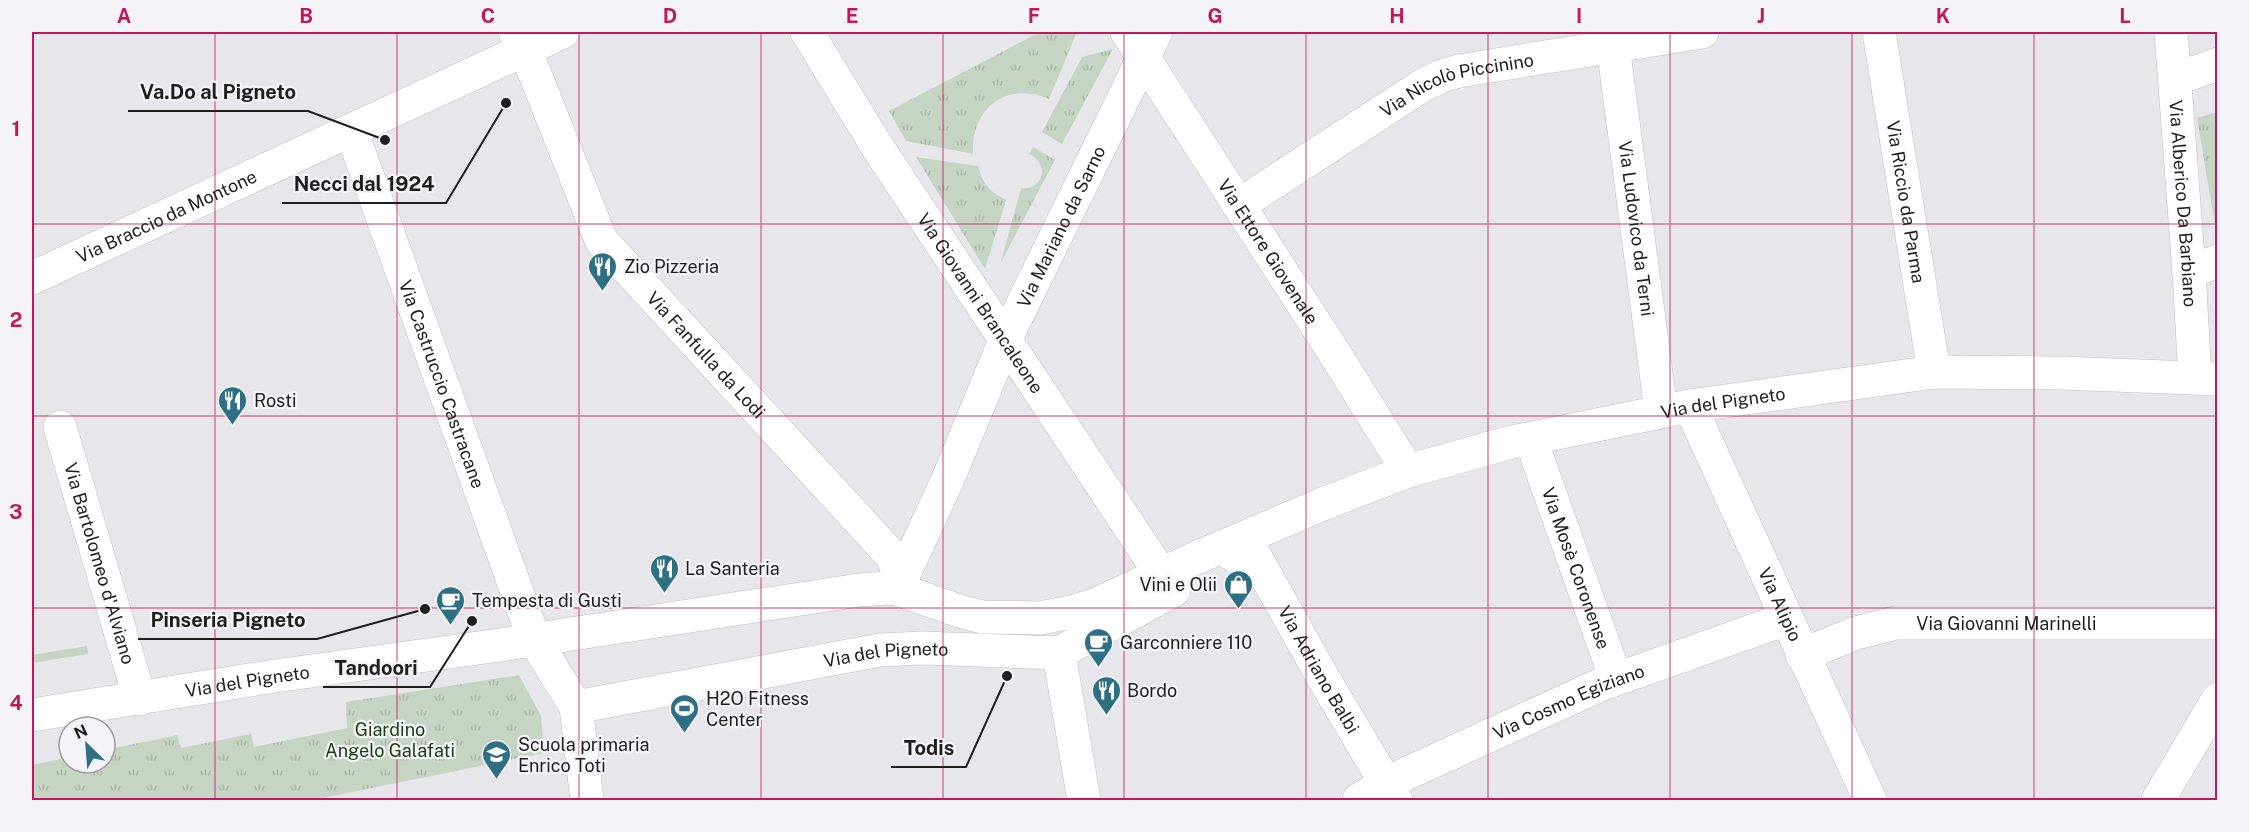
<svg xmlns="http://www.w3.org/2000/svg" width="2249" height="832" font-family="'Public Sans',sans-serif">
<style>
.grass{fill:#c6d4c3}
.park{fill:url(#park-tufts)}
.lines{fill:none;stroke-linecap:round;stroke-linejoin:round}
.minor-casing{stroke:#bebec2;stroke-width:34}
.minor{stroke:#fff;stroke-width:33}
.grid{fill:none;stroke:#c2185b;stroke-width:1.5;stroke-opacity:0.55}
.labels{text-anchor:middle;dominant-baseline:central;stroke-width:4.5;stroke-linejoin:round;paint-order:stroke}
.street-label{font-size:18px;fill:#1e1e1f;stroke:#f4f4f8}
.poi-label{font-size:18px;fill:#1e1e1f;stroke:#f4f4f8;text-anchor:start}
.park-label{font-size:18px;fill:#1a3c12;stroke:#f4f4f8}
.leader{fill:none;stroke:#1e1e1f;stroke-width:2}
.callout-dot{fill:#1e1e1f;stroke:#f4f4f8;stroke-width:2}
.callout-label{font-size:20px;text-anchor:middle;font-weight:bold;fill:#1e1e1f;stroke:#f4f4f8;stroke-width:4.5;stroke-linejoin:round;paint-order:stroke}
.neatline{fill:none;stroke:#c2185b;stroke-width:2}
.grid-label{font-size:20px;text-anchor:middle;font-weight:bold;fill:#c2185b}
</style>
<defs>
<pattern id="park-tufts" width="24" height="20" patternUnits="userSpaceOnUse" patternTransform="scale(1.5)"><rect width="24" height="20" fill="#c6d4c3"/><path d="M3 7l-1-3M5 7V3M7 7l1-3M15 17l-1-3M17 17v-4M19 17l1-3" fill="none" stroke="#aab6a7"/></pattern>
</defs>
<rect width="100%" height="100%" fill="#e7e7eb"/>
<path class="grass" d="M87,646L88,654L32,663V655Z"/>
<path class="park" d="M1040,32H1077L1049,99C1006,81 971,108 973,154L906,141L889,111Z
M1113,49L1062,144L1042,132L1082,57Z
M2217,112L2218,230L2216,231L2197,118Z
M1033,147L1055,160L1001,262L1021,188C1044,191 1050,163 1029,154Z
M916,157L978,166C983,184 990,192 1006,200L985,269Z
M519,675L541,716L544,753L313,800H32V765L69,757V763H105V750L177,735L181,748L251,734L254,747L347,728L346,702Z"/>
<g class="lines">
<defs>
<g id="minor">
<path id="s1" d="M515,32L525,49L601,240L891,555L898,570L897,589"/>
<path id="s2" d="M807,32L878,148L1161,574"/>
<path id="s3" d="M1127,32L1335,354L1408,471"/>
<path id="s4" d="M1879,32L1934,372"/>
<path id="s5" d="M2171,32L2189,272L2195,378"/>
<path id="s6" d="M1613,46L1661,411"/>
<path d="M2176,79L2218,64"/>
<path id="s7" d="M351,130L534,639L576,707L587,800"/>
<path id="s8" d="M1239,205L1423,85L1442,76L1459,71L1702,32"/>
<path d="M2189,272L2218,261"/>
<path id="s9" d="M32,278L563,32"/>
<path id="s10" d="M1690,406L1870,800"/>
<path id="s11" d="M60,427L140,699"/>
<path id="s12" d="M1537,457L1616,679"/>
<path id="s13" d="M1234,556L1245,538L1325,681L1396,800"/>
<path id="s14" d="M897,589L948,479L1006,338L1156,32"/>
<path d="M1059,653L1084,800"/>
<path id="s15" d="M1802,655L1856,633L1895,623H2218"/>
<path id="s16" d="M576,707L880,650L922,648L1059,653L1174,590"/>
<path id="s17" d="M32,715L275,676L500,645L859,590L888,588L897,589L959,611L983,617L1040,618L1071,612L1097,604L1196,558L1323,504L1408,471L1508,443L1690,406L1934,372L2062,373L2218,379"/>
<path id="s18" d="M1359,800L1386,783L1600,685L1786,619"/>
<path d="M2158,800L2218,699"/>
</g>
</defs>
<use href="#minor" class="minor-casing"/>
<use href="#minor" class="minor"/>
</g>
<path class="grid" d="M215,32V800M397,32V800M579,32V800M761,32V800M943,32V800M1124,32V800M1306,32V800M1488,32V800M1670,32V800M1852,32V800M2034,32V800M32,224H2218M32,416H2218M32,608H2218"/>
<defs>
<symbol id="restaurant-pin" viewBox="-11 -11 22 30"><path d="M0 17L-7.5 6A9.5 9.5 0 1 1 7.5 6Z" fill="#2f6f83" stroke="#f4f4f8"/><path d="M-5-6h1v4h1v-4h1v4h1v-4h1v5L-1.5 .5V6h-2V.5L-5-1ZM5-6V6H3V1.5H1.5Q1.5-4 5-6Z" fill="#fff"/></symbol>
<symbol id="shop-pin" viewBox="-11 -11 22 30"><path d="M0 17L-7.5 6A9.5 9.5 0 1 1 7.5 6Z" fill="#2f6f83" stroke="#f4f4f8"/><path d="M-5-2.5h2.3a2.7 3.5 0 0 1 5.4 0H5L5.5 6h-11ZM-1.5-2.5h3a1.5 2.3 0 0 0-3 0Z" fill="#fff"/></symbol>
<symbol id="cafe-pin" viewBox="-11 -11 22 30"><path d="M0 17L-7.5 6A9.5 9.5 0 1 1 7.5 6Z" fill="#2f6f83" stroke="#f4f4f8"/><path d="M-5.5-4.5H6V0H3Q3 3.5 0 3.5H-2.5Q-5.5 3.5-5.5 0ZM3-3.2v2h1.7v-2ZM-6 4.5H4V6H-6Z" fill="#fff"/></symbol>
<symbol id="stadium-pin" viewBox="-11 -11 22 30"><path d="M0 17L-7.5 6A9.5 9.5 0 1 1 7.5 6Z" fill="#2f6f83" stroke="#f4f4f8"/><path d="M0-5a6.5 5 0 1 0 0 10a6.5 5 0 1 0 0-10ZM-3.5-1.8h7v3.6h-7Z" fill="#fff"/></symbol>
<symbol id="school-pin" viewBox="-11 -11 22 30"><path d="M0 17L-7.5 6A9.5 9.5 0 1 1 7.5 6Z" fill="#2f6f83" stroke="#f4f4f8"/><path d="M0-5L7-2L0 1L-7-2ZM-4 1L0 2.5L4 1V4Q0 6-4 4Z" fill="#fff"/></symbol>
</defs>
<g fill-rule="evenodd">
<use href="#restaurant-pin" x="586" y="250" width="33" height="45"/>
<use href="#restaurant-pin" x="216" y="384" width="33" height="45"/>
<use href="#restaurant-pin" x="648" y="552" width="33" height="45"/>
<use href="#shop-pin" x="1222" y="568" width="33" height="45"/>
<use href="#cafe-pin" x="434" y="584" width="33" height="45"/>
<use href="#cafe-pin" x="1082" y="626" width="33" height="45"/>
<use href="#restaurant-pin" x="1090" y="674" width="33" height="45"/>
<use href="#stadium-pin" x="668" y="692" width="33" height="45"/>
<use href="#school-pin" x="480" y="738" width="33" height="45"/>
</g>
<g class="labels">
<g class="street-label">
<text stroke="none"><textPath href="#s8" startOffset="252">Via Nicolò Piccinino</textPath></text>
<text stroke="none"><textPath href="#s4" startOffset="172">Via Riccio da Parma</textPath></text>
<text stroke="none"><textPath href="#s5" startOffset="172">Via Alberico Da Barbiano</textPath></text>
<text stroke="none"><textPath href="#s9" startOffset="148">Via Braccio da Montone</textPath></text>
<text stroke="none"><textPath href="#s14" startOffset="398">Via Mariano da Sarno</textPath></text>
<text stroke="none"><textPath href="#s6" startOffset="184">Via Ludovico da Terni</textPath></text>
<text stroke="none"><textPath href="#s3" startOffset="261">Via Ettore Giovenale</textPath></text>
<text stroke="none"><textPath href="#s2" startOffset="322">Via Giovanni Brancaleone</textPath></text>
<text stroke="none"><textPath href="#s1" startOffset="381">Via Fanfulla da Lodi</textPath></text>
<text stroke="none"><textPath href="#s7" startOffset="270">Via Castruccio Castracane</textPath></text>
<text stroke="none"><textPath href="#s17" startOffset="1742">Via del Pigneto</textPath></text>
<text stroke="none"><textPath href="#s11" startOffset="142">Via Bartolomeo d'Alviano</textPath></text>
<text stroke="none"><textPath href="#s12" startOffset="118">Via Mosè Coronense</textPath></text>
<text stroke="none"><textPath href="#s10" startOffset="218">Via Alipio</textPath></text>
<text stroke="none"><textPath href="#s15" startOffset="210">Via Giovanni Marinelli</textPath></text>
<text stroke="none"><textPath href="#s16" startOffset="315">Via del Pigneto</textPath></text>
<text stroke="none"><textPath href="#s13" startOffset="172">Via Adriano Balbi</textPath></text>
<text stroke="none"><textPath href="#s17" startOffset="218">Via del Pigneto</textPath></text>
<text stroke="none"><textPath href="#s18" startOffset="232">Via Cosmo Egiziano</textPath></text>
</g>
<g class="poi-label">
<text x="624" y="266">Zio Pizzeria</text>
<text x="254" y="400">Rosti</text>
<text x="685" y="568">La Santeria</text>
<text x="1217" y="584" text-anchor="end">Vini e Olii</text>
<text x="472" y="600">Tempesta di Gusti</text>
<text x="1120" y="642">Garconniere 110</text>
<text x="1127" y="690">Bordo</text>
<text x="706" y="698">H2O Fitness<tspan x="706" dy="21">Center</tspan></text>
<text x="518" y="744">Scuola primaria<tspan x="518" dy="21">Enrico Toti</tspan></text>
</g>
<g class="park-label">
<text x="390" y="729">Giardino<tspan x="390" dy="21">Angelo Galafati</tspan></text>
</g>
</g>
<path class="leader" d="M385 140L308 111H128M506 103L446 203H282M425 609L317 639H138M472 621L430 687H323M1007 676L966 767H891"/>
<g class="callout-dot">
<circle cx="385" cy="140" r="6"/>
<circle cx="506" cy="103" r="6"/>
<circle cx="425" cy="609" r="6"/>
<circle cx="472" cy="621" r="6"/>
<circle cx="1007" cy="676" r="6"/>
</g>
<g class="callout-label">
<text x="218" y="99">Va.Do al Pigneto</text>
<text x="364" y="191">Necci dal 1924</text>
<text x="228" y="627">Pinseria Pigneto</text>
<text x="376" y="675">Tandoori</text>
<text x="929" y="755">Todis</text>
</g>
<rect width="2249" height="832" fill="none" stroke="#f4f4f8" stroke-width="66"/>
<g transform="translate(87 745) rotate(335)"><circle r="28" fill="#f4f4f8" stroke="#9e9ea1" stroke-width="1.5"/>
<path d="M0-4.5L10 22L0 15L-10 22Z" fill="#2f6f83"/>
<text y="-9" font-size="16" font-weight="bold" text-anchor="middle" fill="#1e1e1f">N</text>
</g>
<rect x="33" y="33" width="2183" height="766" class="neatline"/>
<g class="grid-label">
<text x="124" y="23">A</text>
<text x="306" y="23">B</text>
<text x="488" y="23">C</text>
<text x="670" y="23">D</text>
<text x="852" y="23">E</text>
<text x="1034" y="23">F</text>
<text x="1215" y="23">G</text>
<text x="1397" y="23">H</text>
<text x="1579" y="23">I</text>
<text x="1761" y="23">J</text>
<text x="1943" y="23">K</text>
<text x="2125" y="23">L</text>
<text x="16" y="136">1</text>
<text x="16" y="327">2</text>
<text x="16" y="519">3</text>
<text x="16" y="710">4</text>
</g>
</svg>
